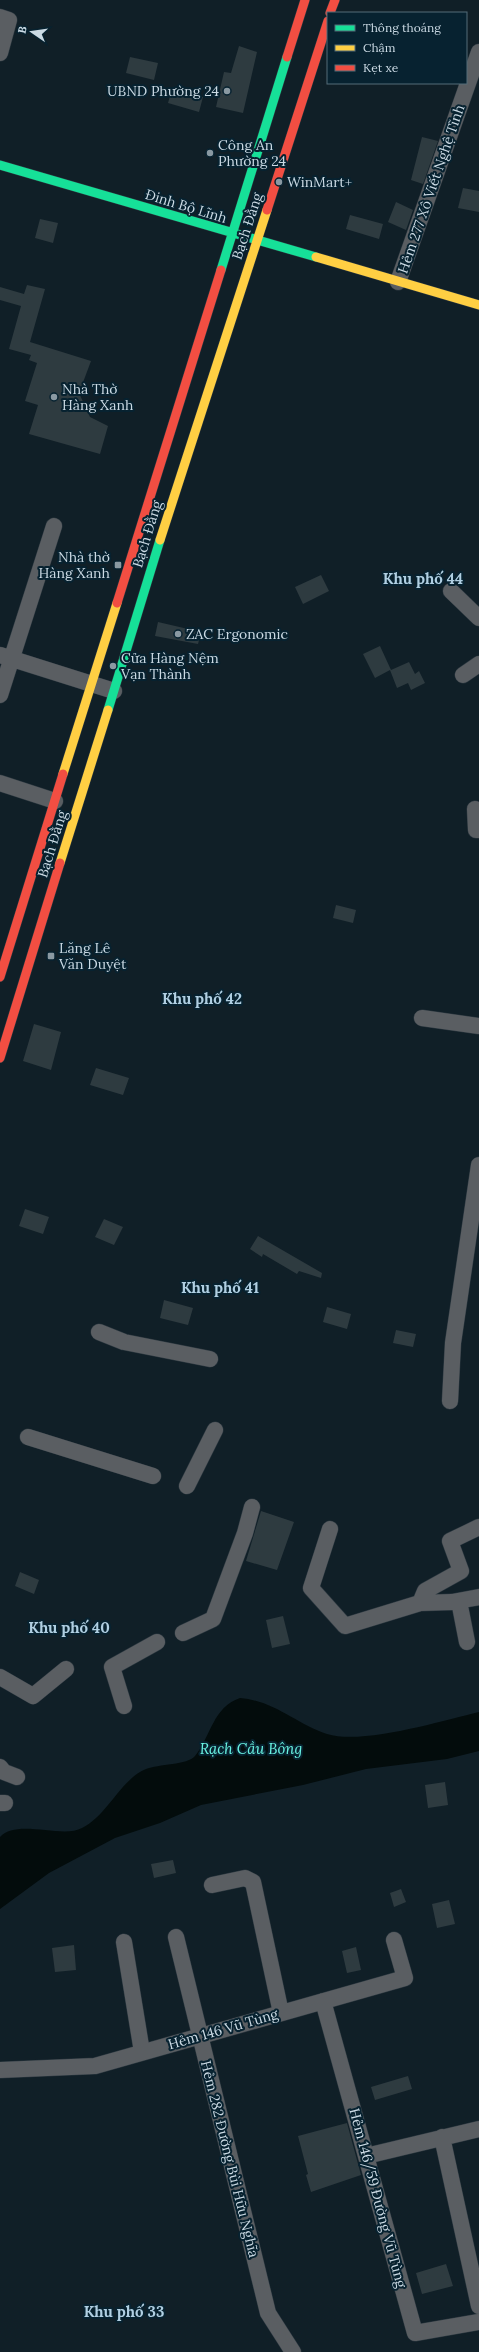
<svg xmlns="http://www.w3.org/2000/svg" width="479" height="2352" font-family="Lora,serif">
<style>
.water{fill:#030c0c}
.building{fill:#2e3b40}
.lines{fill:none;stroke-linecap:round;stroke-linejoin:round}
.street-casing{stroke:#2c3840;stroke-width:17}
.fast-casing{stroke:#2c3840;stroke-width:10}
.slow-casing{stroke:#2c3840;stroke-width:10}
.jam-casing{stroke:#2c3840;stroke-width:10}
.street{stroke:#5a5e62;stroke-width:16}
.fast{stroke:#16e098;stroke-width:9}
.slow{stroke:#ffcf43;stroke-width:9}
.jam{stroke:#f24e42;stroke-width:9}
.poi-dot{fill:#8a99a2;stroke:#072230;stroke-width:1.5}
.labels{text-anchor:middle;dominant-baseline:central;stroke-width:4;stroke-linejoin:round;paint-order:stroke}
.poi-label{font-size:14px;fill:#cbdae4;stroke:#072230;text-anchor:start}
.street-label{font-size:14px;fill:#cbdae4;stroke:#072230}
.neighbourhood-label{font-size:15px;font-weight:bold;fill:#b0cfe2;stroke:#072230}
.water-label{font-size:15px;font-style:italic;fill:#69f2e2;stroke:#072230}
</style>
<rect width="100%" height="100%" fill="#101f27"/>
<path class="water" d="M240,1698C275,1701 296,1724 327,1734C363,1745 441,1721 479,1712V1751L447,1759L366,1769L303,1785L201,1805L160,1823L115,1838L49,1873L0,1909V1837C17,1818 62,1839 82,1828C107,1816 121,1779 146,1769C158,1764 188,1765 195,1756C211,1736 213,1707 240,1698Z"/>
<path class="building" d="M239,46L257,52L243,113L216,107L224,72L231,73Z
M130,57L158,63L154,80L126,73Z
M172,89L203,97L199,112L168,103Z
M422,137L438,141L423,184L411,180Z
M463,188L479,191V212L458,208Z
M396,202L413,210L406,230L388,222Z
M350,215L383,224L379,239L346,229Z
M40,219L58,223L53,243L35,238Z
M27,285L45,289L30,342L91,361L79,393L90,417L108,426L100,454L29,434L38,405L25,401L37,363L29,360L31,355L9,349L21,306L0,300V287L24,294Z
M321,575L329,591L303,604L295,587Z
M158,622L201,632L198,644L155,636Z
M380,646L391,670L409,662L415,674L419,671L425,683L411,690L408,683L397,688L390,670L375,678L363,654Z
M336,905L356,910L353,923L333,918Z
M34,1024L61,1032L51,1070L23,1061Z
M96,1068L129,1078L123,1095L90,1085Z
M25,1209L49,1217L43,1234L19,1226Z
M104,1219L123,1227L114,1245L95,1237Z
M258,1236L322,1273L321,1278L299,1271L297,1274L263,1254L262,1257L250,1249Z
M164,1300L193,1308L188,1325L160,1318Z
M327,1307L351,1314L347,1329L323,1322Z
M396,1330L416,1334L413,1347L393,1343Z
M261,1511L294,1522L277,1570L246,1561Z
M20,1572L39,1580L34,1594L15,1586Z
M283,1616L290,1644L272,1648L266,1620Z
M445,1782L448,1805L428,1808L425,1785Z
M173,1860L176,1873L154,1878L151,1864Z
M401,1889L406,1902L394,1907L390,1893Z
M449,1900L455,1924L437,1928L432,1904Z
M74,1945L76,1970L55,1972L52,1948Z
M356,1947L361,1970L347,1973L342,1951Z
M408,2076L412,2089L375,2100L371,2087Z
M347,2123L361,2175L311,2192L306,2175L308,2174L298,2136Z
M446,2264L453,2286L422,2294L416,2273Z"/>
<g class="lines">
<defs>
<path id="street" d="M0,17L9,20L0,53
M398,282L479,52
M451,591L479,618
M0,655L114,691
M463,675L479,664
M0,695L54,526
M0,783L55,801
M475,809L476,830H479
M422,1018L479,1026
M99,1332L124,1342L210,1359
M450,1401L453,1343L479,1165
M28,1437L153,1476
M187,1486L215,1430
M330,1529L311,1588L345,1626L420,1603L452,1602L479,1597
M459,1601L467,1642
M420,1603L425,1591L461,1571L450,1541L479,1527
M183,1633L213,1619L245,1533L252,1507
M0,1677L33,1696L66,1669
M124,1706L112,1667L157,1642
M0,1767L4,1772L17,1777
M0,1803H5
M212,1885L245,1878L253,1882L281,2013
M176,1937L268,2313L293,2352
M124,1942L142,2052
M323,2001L415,2333L479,2322
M0,2070L95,2066L405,1978L394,1940
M442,2137L479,2306
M366,2156L479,2129"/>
<path id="fast" d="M0,165L316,257
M221,270L287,57
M108,710L160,540"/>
<path id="slow" d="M316,257L479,305
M160,540L267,210
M63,774L117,603
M60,863L108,710"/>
<path id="jam" d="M330,13L335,0
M287,57L305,0
M267,210L328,21
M117,603L221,270
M0,977L63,774
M0,1058L60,863"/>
</defs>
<use href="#street" class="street-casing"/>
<use href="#fast" class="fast-casing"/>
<use href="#slow" class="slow-casing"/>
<use href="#jam" class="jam-casing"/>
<use href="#street" class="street"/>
<use href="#fast" class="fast"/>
<use href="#slow" class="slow"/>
<use href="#jam" class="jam"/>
</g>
<g class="poi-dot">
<circle cx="227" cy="91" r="4"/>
<circle cx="210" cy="153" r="4"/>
<circle cx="279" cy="182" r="4"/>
<circle cx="54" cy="397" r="4"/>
<rect x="114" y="561" width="8" height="8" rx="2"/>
<circle cx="178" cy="634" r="4"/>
<circle cx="113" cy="666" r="4"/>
<rect x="47" y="952" width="8" height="8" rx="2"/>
</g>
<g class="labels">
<g class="poi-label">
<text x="219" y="91" text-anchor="end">UBND Phường 24</text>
<text x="218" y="145">Công An<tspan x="218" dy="16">Phường 24</tspan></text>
<text x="287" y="182">WinMart+</text>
<text x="62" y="389">Nhà Thờ<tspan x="62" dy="16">Hàng Xanh</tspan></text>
<text x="110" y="557" text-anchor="end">Nhà thờ<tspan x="110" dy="16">Hàng Xanh</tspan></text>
<text x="186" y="634">ZAC Ergonomic</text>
<text x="121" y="658">Cửa Hàng Nệm<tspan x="121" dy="16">Vạn Thành</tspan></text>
<text x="59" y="948">Lăng Lê<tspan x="59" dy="16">Văn Duyệt</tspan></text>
</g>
<g class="street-label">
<text transform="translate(431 189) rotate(-71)">Hẻm 277 Xô Viết Nghệ Tĩnh</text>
<text transform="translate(186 206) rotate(17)">Đinh Bộ Lĩnh</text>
<text transform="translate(247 226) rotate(-72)">Bạch Đằng</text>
<text transform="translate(147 534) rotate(-73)">Bạch Đằng</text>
<text transform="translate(52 844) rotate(-73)">Bạch Đằng</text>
<text transform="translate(223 2029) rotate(-16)">Hẻm 146 Vũ Tùng</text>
<text transform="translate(230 2159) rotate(76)">Hẻm 282 Đường Bùi Hữu Nghĩa</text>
<text transform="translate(378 2198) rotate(75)">Hẻm 146/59 Đường Vũ Tùng</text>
</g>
<g class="neighbourhood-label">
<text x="423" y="578">Khu phố 44</text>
<text x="202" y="998">Khu phố 42</text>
<text x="220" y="1287">Khu phố 41</text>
<text x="69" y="1627">Khu phố 40</text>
<text x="124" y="2311">Khu phố 33</text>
</g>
<g class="water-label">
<text x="251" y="1748">Rạch Cầu Bông</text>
</g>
</g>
<rect x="327" y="12" width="140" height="72" fill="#072230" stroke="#556c78"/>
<rect x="335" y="25" width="20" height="6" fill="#16e098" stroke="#556c78"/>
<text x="363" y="32" font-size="12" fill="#cbdae4">Thông thoáng</text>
<rect x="335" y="45" width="20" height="6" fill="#ffcf43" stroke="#556c78"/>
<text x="363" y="52" font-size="12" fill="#cbdae4">Chậm</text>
<rect x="335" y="65" width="20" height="6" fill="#f24e42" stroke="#556c78"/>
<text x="363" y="72" font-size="12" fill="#cbdae4">Kẹt xe</text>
<g transform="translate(32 32) rotate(283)" stroke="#072230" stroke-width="3" paint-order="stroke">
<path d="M0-3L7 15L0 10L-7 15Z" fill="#cbdae4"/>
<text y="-6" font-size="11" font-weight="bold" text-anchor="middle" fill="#cbdae4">B</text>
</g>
</svg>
